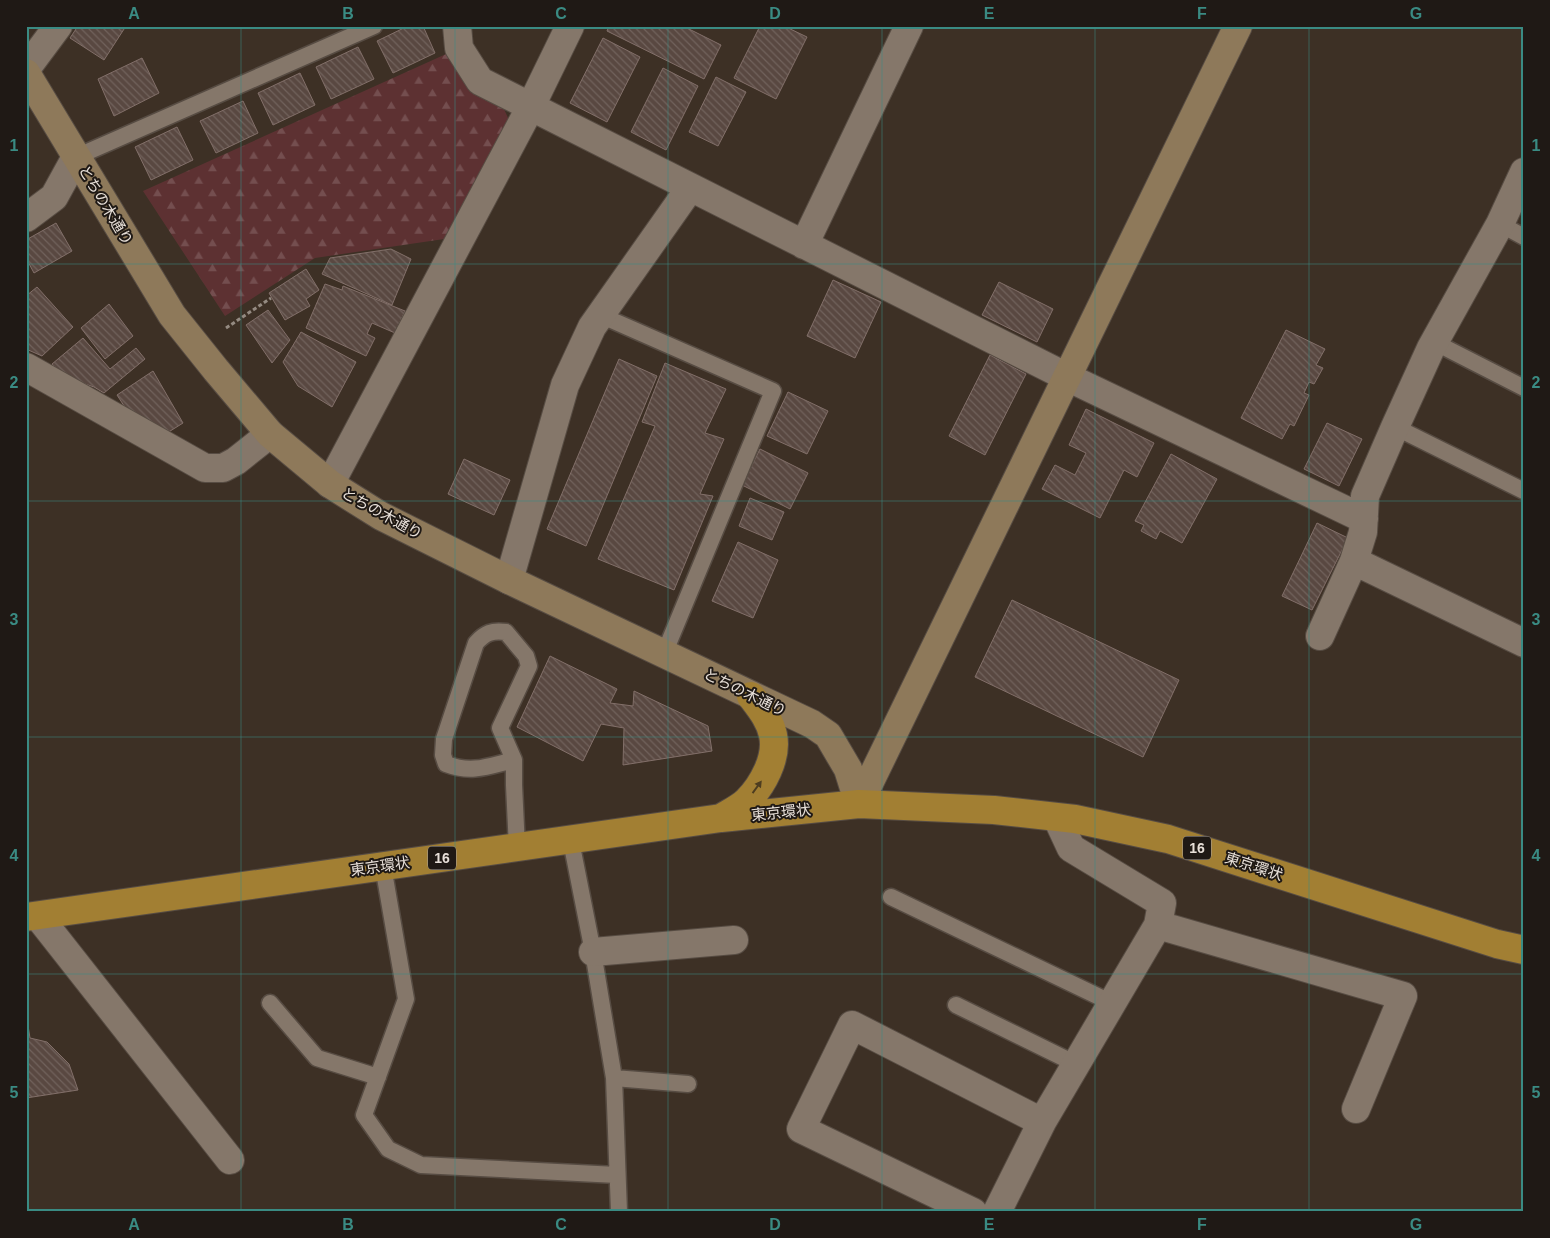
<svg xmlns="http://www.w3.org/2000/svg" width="1550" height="1238" font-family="Helvetica,'Noto Sans JP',sans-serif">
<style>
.forest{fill:url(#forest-firs)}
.building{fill:url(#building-back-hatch);stroke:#826f69}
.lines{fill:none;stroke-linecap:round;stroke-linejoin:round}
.lane-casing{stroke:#574c43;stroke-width:19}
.street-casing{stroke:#574c43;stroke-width:30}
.secondary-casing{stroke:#574c43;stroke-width:30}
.highway-casing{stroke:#574c43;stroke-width:30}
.path{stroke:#948a81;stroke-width:3;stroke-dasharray:4 2.5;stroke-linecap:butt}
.lane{stroke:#85776a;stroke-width:16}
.street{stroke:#85776a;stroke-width:28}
.secondary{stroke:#8e795a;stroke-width:28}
.highway{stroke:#a27f33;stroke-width:28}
.oneway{fill:#4d3d20}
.grid{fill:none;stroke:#3a8b83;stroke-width:1;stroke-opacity:0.55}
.labels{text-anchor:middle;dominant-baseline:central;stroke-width:4;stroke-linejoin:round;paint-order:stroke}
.shield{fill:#1f1915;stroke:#aba49e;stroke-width:1}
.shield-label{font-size:14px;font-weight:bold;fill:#e7dfd8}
.street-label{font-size:15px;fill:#e7dfd8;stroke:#1f1915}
.neatline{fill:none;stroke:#3a8b83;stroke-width:2}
.grid-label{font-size:16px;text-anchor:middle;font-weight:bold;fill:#3a8b83}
</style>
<defs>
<pattern id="forest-firs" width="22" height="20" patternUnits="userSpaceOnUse" patternTransform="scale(1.25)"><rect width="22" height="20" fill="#5d3132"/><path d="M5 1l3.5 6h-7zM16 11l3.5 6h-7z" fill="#744e4f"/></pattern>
<pattern id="building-back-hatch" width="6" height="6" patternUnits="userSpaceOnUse" patternTransform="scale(1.25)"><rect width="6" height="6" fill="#594841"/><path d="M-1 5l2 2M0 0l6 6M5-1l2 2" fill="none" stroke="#71625c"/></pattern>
</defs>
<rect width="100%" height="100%" fill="#3d3025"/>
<path class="forest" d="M455,50L498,96L509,120L444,239L315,258L225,316L143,191Z"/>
<path class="building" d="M78,26H126L104,60L70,38Z
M408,26H423L435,53L393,73L377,41Z
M609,26H683L721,45L704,79L607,31Z
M760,26H784L807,37L776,99L734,78Z
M603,38L640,57L607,122L570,103Z
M358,47L374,79L331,99L316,67Z
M142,58L159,93L114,116L98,79Z
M663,68L698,86L666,150L631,132Z
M300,73L315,105L273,125L258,93Z
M716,77L746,92L718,146L689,132Z
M243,101L258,133L216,153L200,121Z
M177,127L193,160L151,180L135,147Z
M56,223L72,251L34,273L26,258V240Z
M391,249L411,259L392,305L322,274L330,258Z
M306,269L319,290L306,299L310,306L285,320L269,293Z
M833,280L881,302L855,358L807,336Z
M999,282L1053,309L1037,342L982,315Z
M325,284L342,290L343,286L405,311L395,333L372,323L367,334L375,338L366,356L306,328Z
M37,287L73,327L42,356L26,349V296Z
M109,304L133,336L105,359L81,328Z
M268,310L290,340L272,363L246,325Z
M1286,330L1325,349L1316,365L1323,368L1314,384L1309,382L1304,393L1309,395L1294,426L1290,424L1282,439L1241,418Z
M301,332L356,362L332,407L298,386L283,362Z
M83,338L110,369L136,348L145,359L104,393L94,387L67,378L52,364Z
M990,355L1026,374L985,455L949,436Z
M619,359L657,376L586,546L547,529Z
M665,363L726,389L705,433L724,439L700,494L713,496L674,590L598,559L655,426L642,422Z
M153,371L183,423L167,433L128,412L117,395Z
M788,392L828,411L807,454L767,436Z
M1086,409L1154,443L1137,477L1124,470L1100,518L1042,489L1055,465L1075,475L1086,453L1069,445Z
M1327,423L1362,439L1339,486L1304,469Z
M760,449L808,473L790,509L742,485Z
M1171,454L1217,479L1182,543L1160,531L1156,539L1141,531L1144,525L1135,521Z
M464,459L510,480L494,515L448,494Z
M750,498L784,512L772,540L739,526Z
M1317,523L1348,538L1312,610L1282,596Z
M738,542L778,560L753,618L712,601Z
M1012,600L1179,680L1143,757L975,677Z
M550,656L617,689L610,703L633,706L634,691L708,726L712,751L623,765L624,728L601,724L583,761L517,727Z
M26,1013L30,1038L47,1042L69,1064L78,1090L26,1098Z"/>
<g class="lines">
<defs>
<path id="lane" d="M76,157L374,26
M1500,224L1524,237
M600,315L773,391L664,654
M1434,342L1524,388
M1395,427L1524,491
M514,760C489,766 472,774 446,764L443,755L444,739L476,643C485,633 492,630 506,632L526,656L529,666L500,728L514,760V785L517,848
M571,841L593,952L614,1078L619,1212
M383,866L406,999L364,1115L388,1149L421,1165L617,1175
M891,897L1112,1003
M270,1003L317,1058L378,1077
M956,1005L1076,1064
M614,1078L688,1084"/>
<path id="street" d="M457,26L459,48L480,81L1067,377L1364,519
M26,69L58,26
M26,218L54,197L76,157
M804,245L909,26
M26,367L205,468H223L236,461L270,434
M330,484L530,108L570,26
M1354,561L1524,643
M509,580L565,385L592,327L690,188
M1320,636L1354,561L1363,532L1365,496L1395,427L1431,348L1500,224L1524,172
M38,916L230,1160
M1158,925L1403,996L1356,1109
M593,952L734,940
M973,1212L801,1129L852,1025L1042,1122
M997,1212L1042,1122L1158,925L1162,903L1071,848L1057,818"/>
<path id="secondary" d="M26,73L172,315L216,370L270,434L330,484L381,516L509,580L812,724L828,735L848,769L859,804
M859,804L1238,26"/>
<path id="highway" d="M721,818C729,813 740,808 747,801C762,786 778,758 773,735C770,720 760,708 751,696
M26,917L721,818L859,804L994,810L1075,819L1168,839L1497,944L1524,950"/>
</defs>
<use href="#lane" class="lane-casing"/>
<use href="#street" class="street-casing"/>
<use href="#secondary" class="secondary-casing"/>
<use href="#highway" class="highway-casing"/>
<path class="path" d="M226,328L271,298"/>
<use href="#lane" class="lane"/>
<use href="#street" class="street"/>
<use href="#secondary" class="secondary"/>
<use href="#highway" class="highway"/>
</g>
<defs><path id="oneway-solid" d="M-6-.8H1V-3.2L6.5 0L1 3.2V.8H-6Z" transform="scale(1.25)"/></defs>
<use class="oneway" href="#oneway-solid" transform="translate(757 787) rotate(-54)"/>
<path class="grid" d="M241,26V1212M455,26V1212M668,26V1212M882,26V1212M1095,26V1212M1309,26V1212M26,264H1524M26,501H1524M26,737H1524M26,974H1524"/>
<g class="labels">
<g class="shield">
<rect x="1183" y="836.5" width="28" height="23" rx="4"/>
<rect x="428" y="846.5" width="28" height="23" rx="4"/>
</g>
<g class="shield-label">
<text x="1197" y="848">16</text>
<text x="442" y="858">16</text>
</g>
<g class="street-label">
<text transform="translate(106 205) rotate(59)">とちの木通り</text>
<text transform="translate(382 513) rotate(29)">とちの木通り</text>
<text transform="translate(745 692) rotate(26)">とちの木通り</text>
<text transform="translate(781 812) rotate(-6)">東京環状</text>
<text transform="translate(380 866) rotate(-8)">東京環状</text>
<text transform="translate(1254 866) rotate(18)">東京環状</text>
</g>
</g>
<rect width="1550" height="1238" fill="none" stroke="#1f1915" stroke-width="55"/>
<rect x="28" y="28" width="1494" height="1182" class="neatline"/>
<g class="grid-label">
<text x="134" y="19">A</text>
<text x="348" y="19">B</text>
<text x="561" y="19">C</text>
<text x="775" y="19">D</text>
<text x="989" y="19">E</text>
<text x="1202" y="19">F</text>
<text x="1416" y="19">G</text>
<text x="14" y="151">1</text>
<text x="1536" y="151">1</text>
<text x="14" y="388">2</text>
<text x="1536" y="388">2</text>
<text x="14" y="625">3</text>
<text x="1536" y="625">3</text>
<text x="14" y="861">4</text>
<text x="1536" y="861">4</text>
<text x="14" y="1098">5</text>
<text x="1536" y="1098">5</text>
<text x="134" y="1230">A</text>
<text x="348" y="1230">B</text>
<text x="561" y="1230">C</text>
<text x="775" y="1230">D</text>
<text x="989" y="1230">E</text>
<text x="1202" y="1230">F</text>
<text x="1416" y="1230">G</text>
</g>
</svg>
